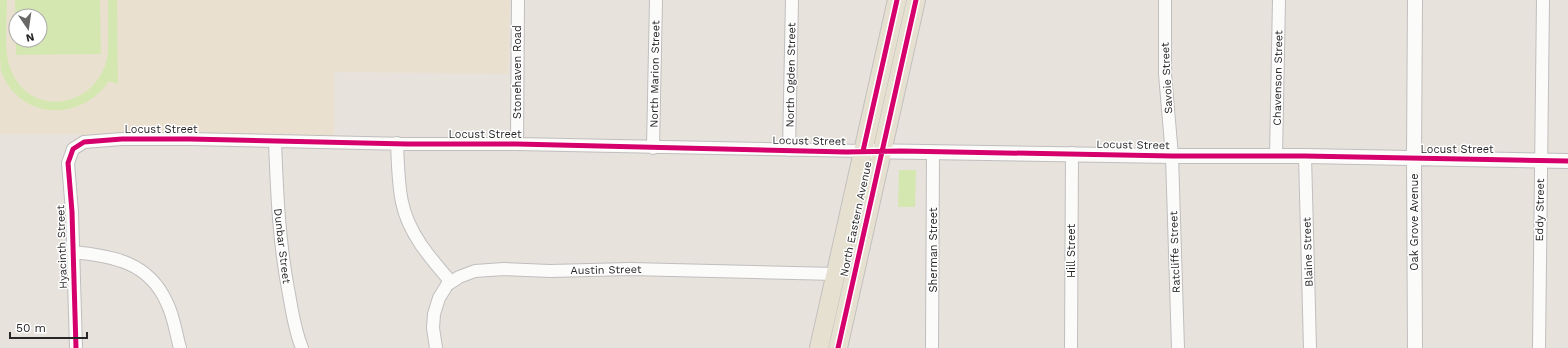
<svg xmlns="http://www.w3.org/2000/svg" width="1568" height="348" font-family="'Work Sans',sans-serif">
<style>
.education{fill:#eae0d0;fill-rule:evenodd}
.pitch{fill:#d5e7b1;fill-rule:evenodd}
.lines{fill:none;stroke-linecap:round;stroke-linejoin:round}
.minor-casing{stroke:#c0bebe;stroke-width:14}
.tertiary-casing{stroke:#c0bebe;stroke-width:16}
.primary-casing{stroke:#c3c1bf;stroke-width:20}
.minor{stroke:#fbfbfa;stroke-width:12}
.tertiary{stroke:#fbfbfa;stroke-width:14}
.primary{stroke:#e6e0d1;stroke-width:18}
.cycleway-casing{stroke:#fff;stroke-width:8}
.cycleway{stroke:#d6006c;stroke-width:5}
.labels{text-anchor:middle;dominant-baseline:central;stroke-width:3;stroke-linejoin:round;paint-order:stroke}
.street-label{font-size:11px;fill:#272727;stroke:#fff}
</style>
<rect width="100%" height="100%" fill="#e7e2dc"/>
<path class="education" d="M0,0H510L508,74L334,72V136L0,134ZM16,16H40V40H16Z"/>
<path class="pitch" d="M0,0H7C7,21 3,51 11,70C31,121 102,107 108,52V0H117L118,84L109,81C82,122 19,121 1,71C0,63 0,54 0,46C0,31 0,15 0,0Z
M15,0H100L101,54L16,55ZM16,16H40V40H16Z
M899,170H916L915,207H898Z"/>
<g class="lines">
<defs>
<path id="minor" d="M1165,0V74L1172,156L1178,348
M275,142C277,193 279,244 289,294C292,312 295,331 302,348
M397,143C398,163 398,183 402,202C408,233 431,259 451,282
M517,144L518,0
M653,148L656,0
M789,150L792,0
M1276,156L1279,0
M1305,156L1310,348
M73,252C113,256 149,262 167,303C174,317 176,334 180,348
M76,348L72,212L68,163L73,149L84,142L122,139H190L407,144H517L863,151
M436,348L433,328L434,314L439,298L447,285L459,277L475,271L504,269L550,271L630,269L836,274
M932,348L933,152
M1071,348L1072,153
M1539,348L1543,0"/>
<path id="tertiary" d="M1415,0L1414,159L1415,348
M863,151L1172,156H1305L1568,161"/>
<path id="primary" d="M819,348L897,0
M838,348L916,0"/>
</defs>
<use href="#minor" class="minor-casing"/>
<use href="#tertiary" class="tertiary-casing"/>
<use href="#primary" class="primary-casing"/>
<use href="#minor" class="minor"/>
<use href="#tertiary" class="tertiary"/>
<use href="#primary" class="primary"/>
<defs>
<path id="cycleway" d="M863,151L897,0
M76,348L72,212L68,163L73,149L84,142L122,139H190L407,144H517L846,152L901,151L1172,156H1305L1568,161
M838,348L916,0"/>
</defs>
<use href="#cycleway" class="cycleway-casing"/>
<use href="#cycleway" class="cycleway"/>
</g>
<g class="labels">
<g class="street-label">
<text transform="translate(517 72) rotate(-90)">Stonehaven Road</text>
<text transform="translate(655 74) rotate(-89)">North Marion Street</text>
<text transform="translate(791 75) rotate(-89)">North Ogden Street</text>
<text transform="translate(1167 78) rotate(-93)">Savoie Street</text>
<text transform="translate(1278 78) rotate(-89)">Chavenson Street</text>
<text x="161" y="129">Locust Street</text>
<text x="485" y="134">Locust Street</text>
<text transform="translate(809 141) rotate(1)">Locust Street</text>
<text transform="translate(1133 145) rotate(1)">Locust Street</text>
<text x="1457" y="149">Locust Street</text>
<text transform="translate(1540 210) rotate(-89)">Eddy Street</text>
<text transform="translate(856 219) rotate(-78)">North Eastern Avenue</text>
<text transform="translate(1414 222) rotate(-90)">Oak Grove Avenue</text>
<text transform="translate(282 246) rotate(83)">Dunbar Street</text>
<text transform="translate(62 247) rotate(-92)">Hyacinth Street</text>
<text transform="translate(933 250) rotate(-90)">Sherman Street</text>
<text transform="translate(1071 251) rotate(-90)">Hill Street</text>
<text transform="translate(1175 252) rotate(-92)">Ratcliffe Street</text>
<text transform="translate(1308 252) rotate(-92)">Blaine Street</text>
<text transform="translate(606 270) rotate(-1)">Austin Street</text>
</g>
</g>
<g transform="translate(28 28) rotate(167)"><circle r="19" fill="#ffffff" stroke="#a9a9a9"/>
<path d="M0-3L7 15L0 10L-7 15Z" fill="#6a6866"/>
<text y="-6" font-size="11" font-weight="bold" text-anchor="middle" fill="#272727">N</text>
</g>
<path d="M10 332v6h77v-6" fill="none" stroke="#272727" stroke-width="2"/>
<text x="16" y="332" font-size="12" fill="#272727" stroke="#ffffff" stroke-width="3" paint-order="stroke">50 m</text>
</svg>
